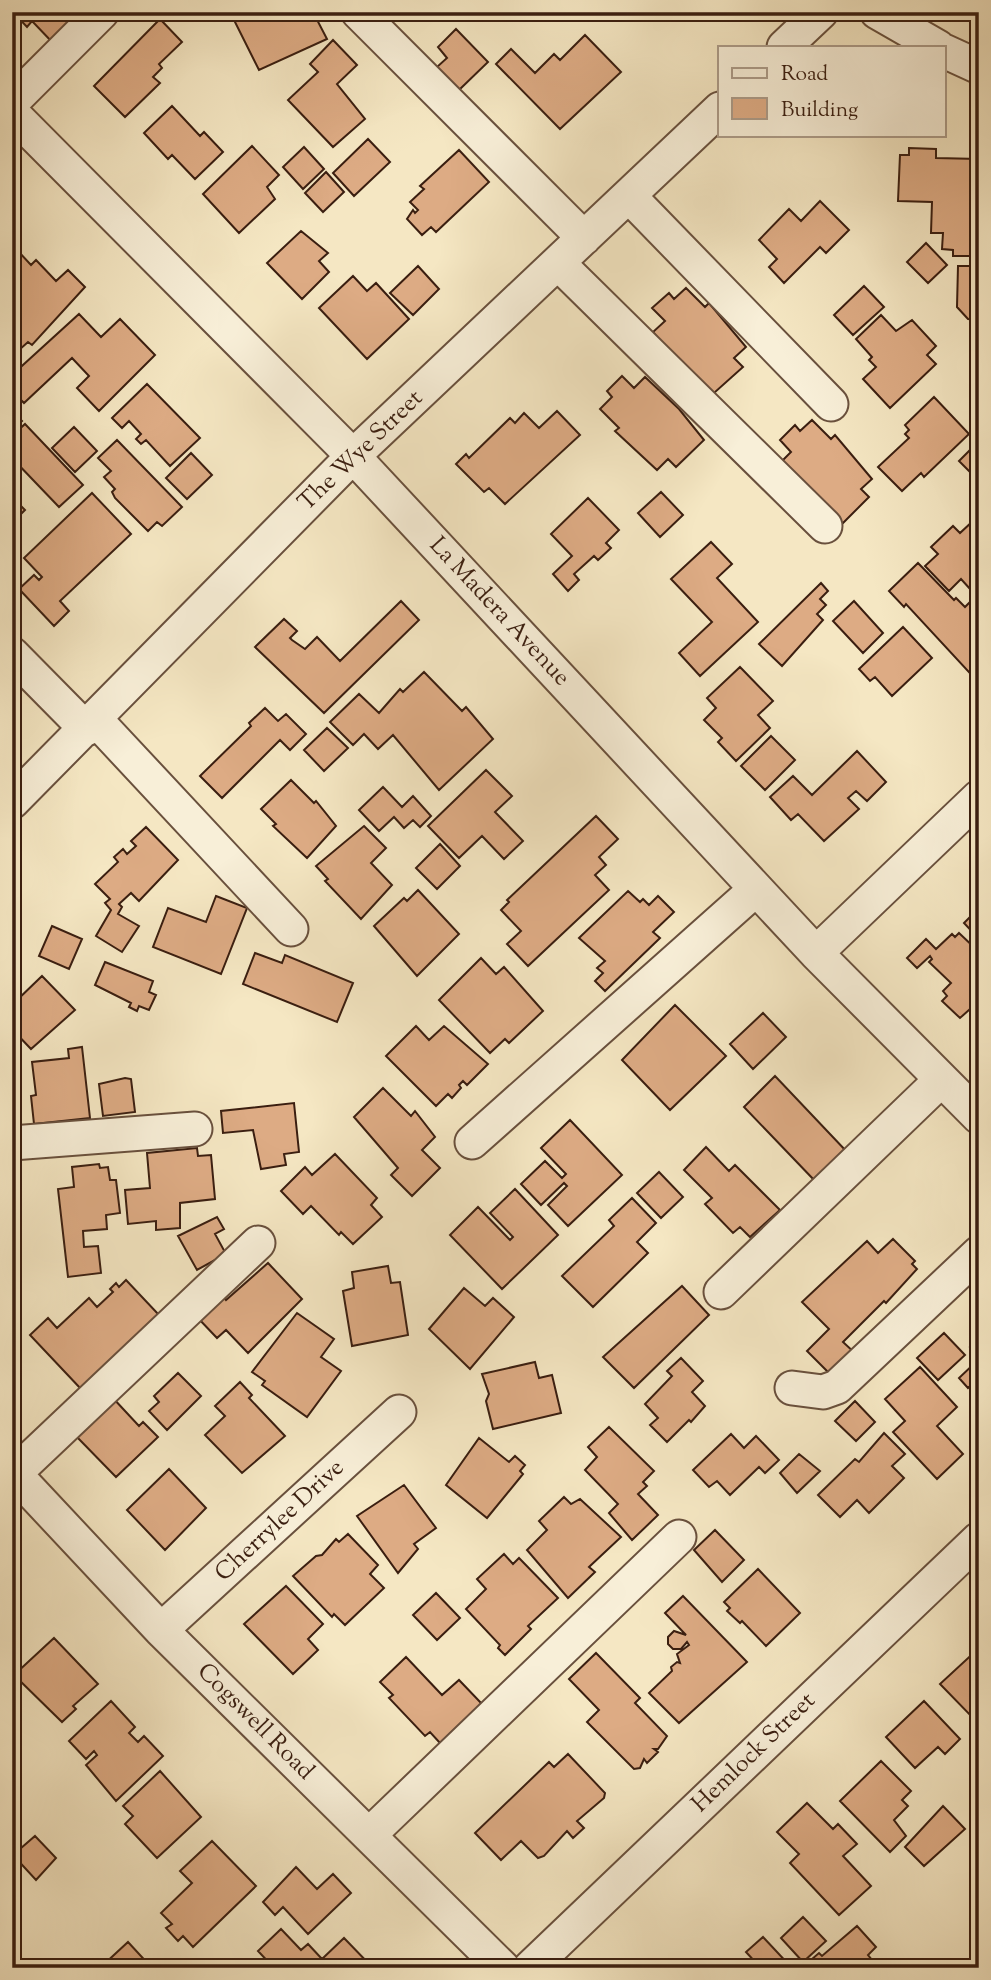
<svg xmlns="http://www.w3.org/2000/svg" width="991" height="1980" font-family="'Sorts Mill Goudy',serif">
<style>
.building{fill:#ddab84;stroke:#3a1e10;stroke-width:2}
.lines{fill:none;stroke-linecap:round;stroke-linejoin:round}
.minor-casing{stroke:#69503d;stroke-width:37}
.minor{stroke:#f8efd8;stroke-width:33}
.labels{text-anchor:middle;dominant-baseline:central;stroke-width:5;stroke-linejoin:round;paint-order:stroke}
.street-label{font-size:24px;fill:#3a1e10;stroke:#f8efd8}
</style>
<rect width="100%" height="100%" fill="#f5e7c3"/>
<filter id="stains"><feTurbulence type="fractalNoise" baseFrequency=".00286" numOctaves="4"/><feColorMatrix values="0 0 0 0 .2 0 0 0 0 .09 0 0 0 0 .02 0 0 0 .5 -.17"/></filter>
<radialGradient id="worn" r=".72"><stop offset=".6" stop-color="#630" stop-opacity="0"/><stop offset="1" stop-color="#630" stop-opacity=".3"/></radialGradient>
<path class="building" d="M13,12H73L80,20L54,44L32,21L27,27Z
M230,12H313L327,39L259,70Z
M160,19L182,42L159,64L162,68L153,77L160,83L125,117L94,86Z
M456,29L488,62L459,90L437,67L447,58L438,47Z
M585,35L621,72L560,129L496,64L511,49L535,73L554,54L560,60Z
M333,40L357,65L337,84L365,119L333,147L288,100L318,72L310,64Z
M172,106L200,136L204,132L223,152L195,179L172,155L168,159L144,133Z
M368,139L390,162L354,196L333,173Z
M252,146L279,175L267,187L275,199L239,233L203,194Z
M304,147L324,169L303,189L283,167Z
M909,148L936,149V158L979,159V233H973L972,256H953V250L942,249L943,233H931L932,202L898,201L900,155H909Z
M459,150L489,182L436,232L431,227L422,235L407,219L413,210L415,213L418,210L410,202L424,189L420,186Z
M326,172L344,192L323,212L305,193Z
M820,201L849,230L826,253L820,247L784,283L769,267L777,259L759,240L789,209L801,221Z
M301,231L328,253L319,261L329,272L302,299L267,263Z
M926,243L947,265L928,283L907,262Z
M18,251L31,265L36,260L56,281L68,270L85,287L32,345L28,342L18,351L12,346V329L17,322L12,317V257Z
M418,266L439,289L413,315L390,293Z
M958,266H979V320L968,319L957,307Z
M353,276L367,291L376,283L409,319L367,359L319,308Z
M864,286L884,307L853,335L834,315Z
M686,288L705,307L709,303L746,347L734,358L743,367L714,393L666,348L653,332L665,321L652,308L669,293L674,299Z
M79,314L101,337L120,319L155,355L99,411L77,388L89,376L72,358L24,403L12,391V375Z
M881,315L896,331L912,320L936,346L927,355L936,364L890,408L863,379L876,367L869,360L872,357L856,339Z
M622,376L634,388L645,377L679,409L704,440L676,467L668,459L657,470L615,431L619,428L600,409L612,397L607,391Z
M147,384L200,438L170,466L146,440L141,444L136,439L141,434L129,421L122,428L112,418Z
M934,397L969,434L924,477L921,473L902,491L878,467L909,438L905,434L909,430L905,425Z
M12,411L22,421L12,431Z
M557,411L580,435L505,504L489,488L484,492L456,464L466,454L469,458L510,418L515,423L524,413L539,428Z
M812,420L831,439L835,435L872,479L861,489L869,497L841,525L780,463L791,452L780,440L795,425L800,431Z
M25,424L83,485L59,507L12,458V436Z
M74,427L97,451L75,472L52,448Z
M117,440L182,507L162,526L157,522L148,531L115,498L112,492L115,489L104,477L111,471L98,458Z
M975,445L979,449V481L959,461Z
M191,453L212,475L187,499L166,478Z
M661,492L683,515L660,537L638,513Z
M92,493L131,534L60,601L69,611L54,626L19,589L34,575L39,580L42,577L24,558Z
M12,497L25,510L12,523Z
M588,498L619,530L606,543L611,548L598,560L594,556L574,574L579,580L568,591L553,574L572,556L551,534Z
M973,521L979,527V583L971,590L961,579L949,591L925,566L938,554L931,547L953,526L960,533Z
M711,542L732,564L717,578L758,622L700,676L679,653L712,622L671,579Z
M918,563L954,600L956,598L965,607L969,603L979,613V626L972,632L979,639V683L906,604L904,607L889,591Z
M821,583L828,591L820,599L826,605L817,614L823,620L782,666L759,644Z
M401,601L419,620L324,713L255,647L284,619L297,631L290,638L292,640L305,649L317,637L340,661Z
M854,601L883,633L863,653L833,621Z
M903,627L932,658L892,696L875,677L870,681L859,669Z
M740,667L773,701L758,715L770,728L736,761L718,742L722,738L704,720L716,708L707,698Z
M424,672L462,711L466,707L493,739L439,790L393,735L378,749L364,734L353,745L330,722L359,694L379,713L400,689L403,692Z
M265,708L278,721L286,714L306,734L290,750L280,740L222,798L200,776L251,726L249,723Z
M327,728L348,748L324,771L304,750Z
M771,736L795,760L765,790L741,766Z
M857,751L886,782L867,801L856,791L848,798L859,809L824,841L798,814L791,820L770,797L793,776L812,795Z
M486,770L512,796L495,812L523,841L504,859L482,836L459,858L428,826Z
M291,780L314,803L316,801L336,826L307,858L273,826L276,824L261,809Z
M383,787L402,807L413,796L431,816L420,827L413,820L404,828L394,817L379,831L359,810Z
M596,816L618,839L599,857L606,865L595,875L609,890L528,966L507,944L521,931L501,910L509,902L507,900Z
M364,826L386,848L371,863L392,885L361,919L325,881L328,879L316,866Z
M146,827L178,860L139,901L131,893L119,904L122,907L118,914L139,926L122,952L96,936L111,910L105,903L110,899L95,884L118,862L114,857L123,849L127,854L136,846L131,841Z
M440,844L460,866L437,889L416,868Z
M418,890L459,934L417,976L374,926L404,898L407,901Z
M628,891L640,902L643,899L649,905L658,896L674,912L653,932L660,938L605,991L595,981L603,973L597,968L605,961L579,938Z
M216,896L247,908L221,974L153,947L168,908L206,922Z
M979,908V939L964,923Z
M52,926L82,939L69,969L39,956Z
M959,933L979,952V964L972,970L979,978V1001L960,1018L942,1001L947,996L943,991L951,983L929,962L932,959L930,956L917,968L907,958L926,939L936,949L952,934L955,937Z
M255,953L282,963L285,955L353,983L337,1022L243,984Z
M481,958L496,974L504,967L543,1011L509,1043L505,1039L490,1053L439,1000Z
M105,962L153,981L149,992L156,995L149,1010L139,1006L137,1011L129,1007L131,1003L95,985Z
M42,976L75,1010L31,1049L12,1029V1005Z
M675,1005L726,1056L670,1110L622,1060Z
M763,1013L786,1037L753,1069L730,1044Z
M416,1026L429,1040L444,1026L488,1064L467,1085L463,1081L459,1085L461,1088L452,1098L448,1094L436,1106L386,1056Z
M82,1047L90,1118L34,1124L31,1096L36,1095L32,1062L69,1058L68,1049Z
M775,1076L848,1153L816,1182L744,1107Z
M125,1078L131,1079L135,1112L103,1116L99,1084Z
M383,1088L411,1116L415,1111L435,1137L422,1150L440,1168L412,1196L391,1175L398,1168L354,1117Z
M294,1103L299,1152L284,1154L286,1165L261,1169L253,1130L223,1133L221,1111Z
M570,1120L622,1175L568,1226L548,1205L567,1186L564,1183L541,1205L521,1184L545,1161L562,1178L566,1174L541,1148Z
M706,1147L729,1171L735,1165L780,1210L750,1237L740,1227L733,1233L705,1204L712,1198L684,1170Z
M197,1148L198,1156L211,1155L215,1199L180,1203V1228L156,1230V1221L128,1224L125,1190L150,1188L147,1153Z
M335,1154L377,1198L371,1205L382,1217L353,1244L341,1232L339,1235L311,1206L303,1214L281,1191L305,1167L312,1175Z
M99,1164L100,1168L108,1167L110,1180H116L120,1213L106,1215L107,1229L83,1231L84,1247L98,1246L101,1273L68,1277L58,1189L74,1187L72,1167Z
M659,1172L683,1197L661,1218L637,1193Z
M515,1189L558,1235L502,1289L450,1235L478,1207L510,1240L513,1237L490,1213Z
M632,1198L656,1223L637,1242L648,1253L593,1307L562,1276L614,1226L609,1220Z
M217,1217L224,1229L215,1234L226,1254L197,1270L178,1236Z
M893,1239L915,1261L912,1264L917,1269L886,1303L884,1301L843,1342L857,1355L834,1378L807,1351L829,1329L802,1302L867,1241L878,1253Z
M268,1263L302,1299L248,1353L226,1330L217,1338L196,1316L220,1293L226,1300Z
M388,1266L391,1283L400,1282L408,1335L352,1346L343,1291L354,1288L352,1272Z
M126,1280L159,1315L81,1389L30,1335L48,1318L57,1328L89,1298L97,1307L113,1292L110,1289L116,1283L119,1287Z
M682,1286L709,1315L634,1388L603,1357Z
M464,1288L485,1306L493,1298L514,1317L470,1369L429,1329Z
M297,1313L334,1339L321,1357L341,1371L307,1417L262,1385L265,1381L252,1372Z
M944,1333L965,1355L938,1380L917,1358Z
M979,1338V1378L968,1388L959,1378L977,1361L973,1357L977,1354L970,1347Z
M681,1358L703,1381L692,1392L705,1406L691,1422L689,1420L667,1442L650,1425L658,1418L645,1404L672,1376L667,1371Z
M535,1362L539,1378L552,1375L561,1413L493,1429L486,1401L489,1394L482,1374Z
M920,1367L957,1407L937,1426L963,1454L937,1479L893,1432L905,1421L885,1399Z
M178,1373L201,1396L167,1430L149,1411L159,1402L154,1396Z
M240,1382L252,1395L249,1398L285,1436L242,1473L205,1435L225,1416L215,1406Z
M112,1397L139,1426L143,1422L158,1437L116,1477L74,1434Z
M855,1401L875,1422L856,1441L835,1421Z
M609,1427L654,1471L643,1482L647,1486L638,1494L658,1515L632,1540L609,1513L618,1504L585,1470L597,1457L588,1447Z
M884,1433L905,1454L892,1466L904,1478L869,1513L857,1500L840,1517L818,1495L855,1459L859,1462Z
M731,1434L744,1448L756,1436L779,1460L765,1473L759,1467L730,1495L717,1481L709,1487L693,1470Z
M479,1438L509,1462L515,1456L525,1465L520,1471L523,1474L487,1518L446,1485Z
M799,1454L820,1471L797,1493L780,1473Z
M169,1469L206,1508L165,1550L127,1510Z
M404,1485L436,1528L414,1544L418,1549L398,1573L357,1516Z
M564,1497L571,1504L580,1499L621,1537L589,1567L595,1572L568,1598L527,1550L547,1530L539,1521Z
M715,1530L744,1560L722,1582L694,1550Z
M348,1534L378,1565L370,1574L384,1588L345,1625L334,1614L332,1617L293,1576L316,1556L322,1555L336,1539L339,1542Z
M504,1554L513,1564L519,1558L558,1598L528,1626L531,1629L505,1655L498,1648L500,1645L466,1609L486,1589L477,1579Z
M758,1569L800,1613L766,1646L742,1621L740,1623L727,1611L730,1608L724,1602Z
M286,1586L323,1624L308,1639L318,1650L293,1674L244,1624Z
M436,1593L460,1618L437,1640L413,1615Z
M683,1596L747,1662L679,1723L649,1693L672,1671L671,1667L677,1662L680,1663L677,1654L689,1645L687,1642L681,1649H673L668,1644V1637L674,1631L686,1635L665,1613Z
M54,1638L98,1684L73,1706L76,1709L62,1722L14,1675Z
M979,1648V1713L973,1718L940,1684Z
M596,1653L640,1698L635,1703L667,1736L658,1749H654L658,1752L647,1763L644,1759L640,1768L634,1769L587,1722L599,1710L569,1679Z
M406,1657L442,1695L459,1680L482,1704L440,1743L430,1732L425,1736L389,1698L393,1695L380,1682Z
M111,1701L135,1727L129,1733L138,1742L144,1736L163,1756L116,1801L86,1765L97,1755L94,1751L86,1759L69,1741Z
M924,1701L960,1739L945,1754L938,1747L915,1768L886,1737Z
M568,1754L605,1793L604,1798L577,1821L584,1828L573,1838L567,1831L544,1856L538,1858L521,1841L501,1860L475,1833L549,1762L554,1767Z
M881,1761L911,1791L902,1800L908,1806L894,1820L906,1836L890,1852L840,1801Z
M160,1771L201,1817L157,1858L125,1824L133,1816L123,1806Z
M807,1803L833,1829L838,1824L857,1844L843,1856L871,1886L839,1915L790,1863L799,1854L777,1832Z
M943,1806L965,1829L924,1866L905,1847Z
M35,1836L56,1858L36,1880L13,1855Z
M212,1841L256,1886L193,1947L183,1936L178,1941L166,1928L172,1924L161,1913L192,1883L180,1871Z
M296,1867L317,1889L333,1874L351,1893L308,1934L283,1907L275,1915L263,1902Z
M803,1917L826,1941L803,1962L781,1938Z
M857,1926L876,1947L868,1955L872,1960L867,1965L808,1968L805,1965L819,1953L822,1956Z
M281,1929L301,1950L308,1944L322,1959L344,1938L373,1968H274L258,1951Z
M763,1937L792,1968H755L758,1965L746,1952Z
M128,1942L152,1968H101V1967Z"/>
<g class="lines">
<defs>
<path id="minor" d="M358,12L584,238
M877,12L938,47
M784,47L821,12
M944,51L979,67
M12,102L102,12
M12,113L353,456L816,953L979,1117
M629,196L831,404
M558,263L825,526
M12,654L86,729
M95,719L291,929
M12,802L353,456L720,109
M816,953L979,797
M472,1142L756,889
M12,1143L195,1129
M721,1292L941,1080
M792,1388L823,1392L837,1387L979,1253
M12,1471L161,1630L503,1968
M14,1474L258,1243
M161,1630L399,1412
M369,1835L679,1537
M530,1968L979,1539"/>
</defs>
<use href="#minor" class="minor-casing"/>
<use href="#minor" class="minor"/>
</g>
<g class="labels">
<g class="street-label">
<text transform="translate(361 451) rotate(-44)">The Wye Street</text>
<text transform="translate(499 612) rotate(47)">La Madera Avenue</text>
<text transform="translate(280 1521) rotate(-43)">Cherrylee Drive</text>
<text transform="translate(255 1722) rotate(45)">Cogswell Road</text>
<text transform="translate(754 1753) rotate(-44)">Hemlock Street</text>
</g>
</g>
<rect width="991" height="1980" fill="none" stroke="#f5e7c3" stroke-width="42"/>
<rect x="14" y="14" width="963" height="1952" fill="none" stroke="#3a1e10" stroke-width="3.5"/>
<rect x="21" y="21" width="949" height="1938" fill="none" stroke="#3a1e10" stroke-width="2"/>
<rect x="718" y="46" width="228" height="91" fill="#f8efd8" stroke="#ac9b88" stroke-width="2"/>
<rect x="732" y="68" width="35" height="10" fill="#f8efd8" stroke="#ac9b88" stroke-width="2"/>
<text x="781" y="80" font-size="21" fill="#3a1e10">Road</text>
<rect x="732" y="98" width="35" height="21" fill="#ddab84" stroke="#ac9b88" stroke-width="2"/>
<text x="781" y="116" font-size="21" fill="#3a1e10">Building</text>
<rect width="100%" height="100%" filter="url(#stains)"/>
<rect width="100%" height="100%" fill="url(#worn)"/>
</svg>
